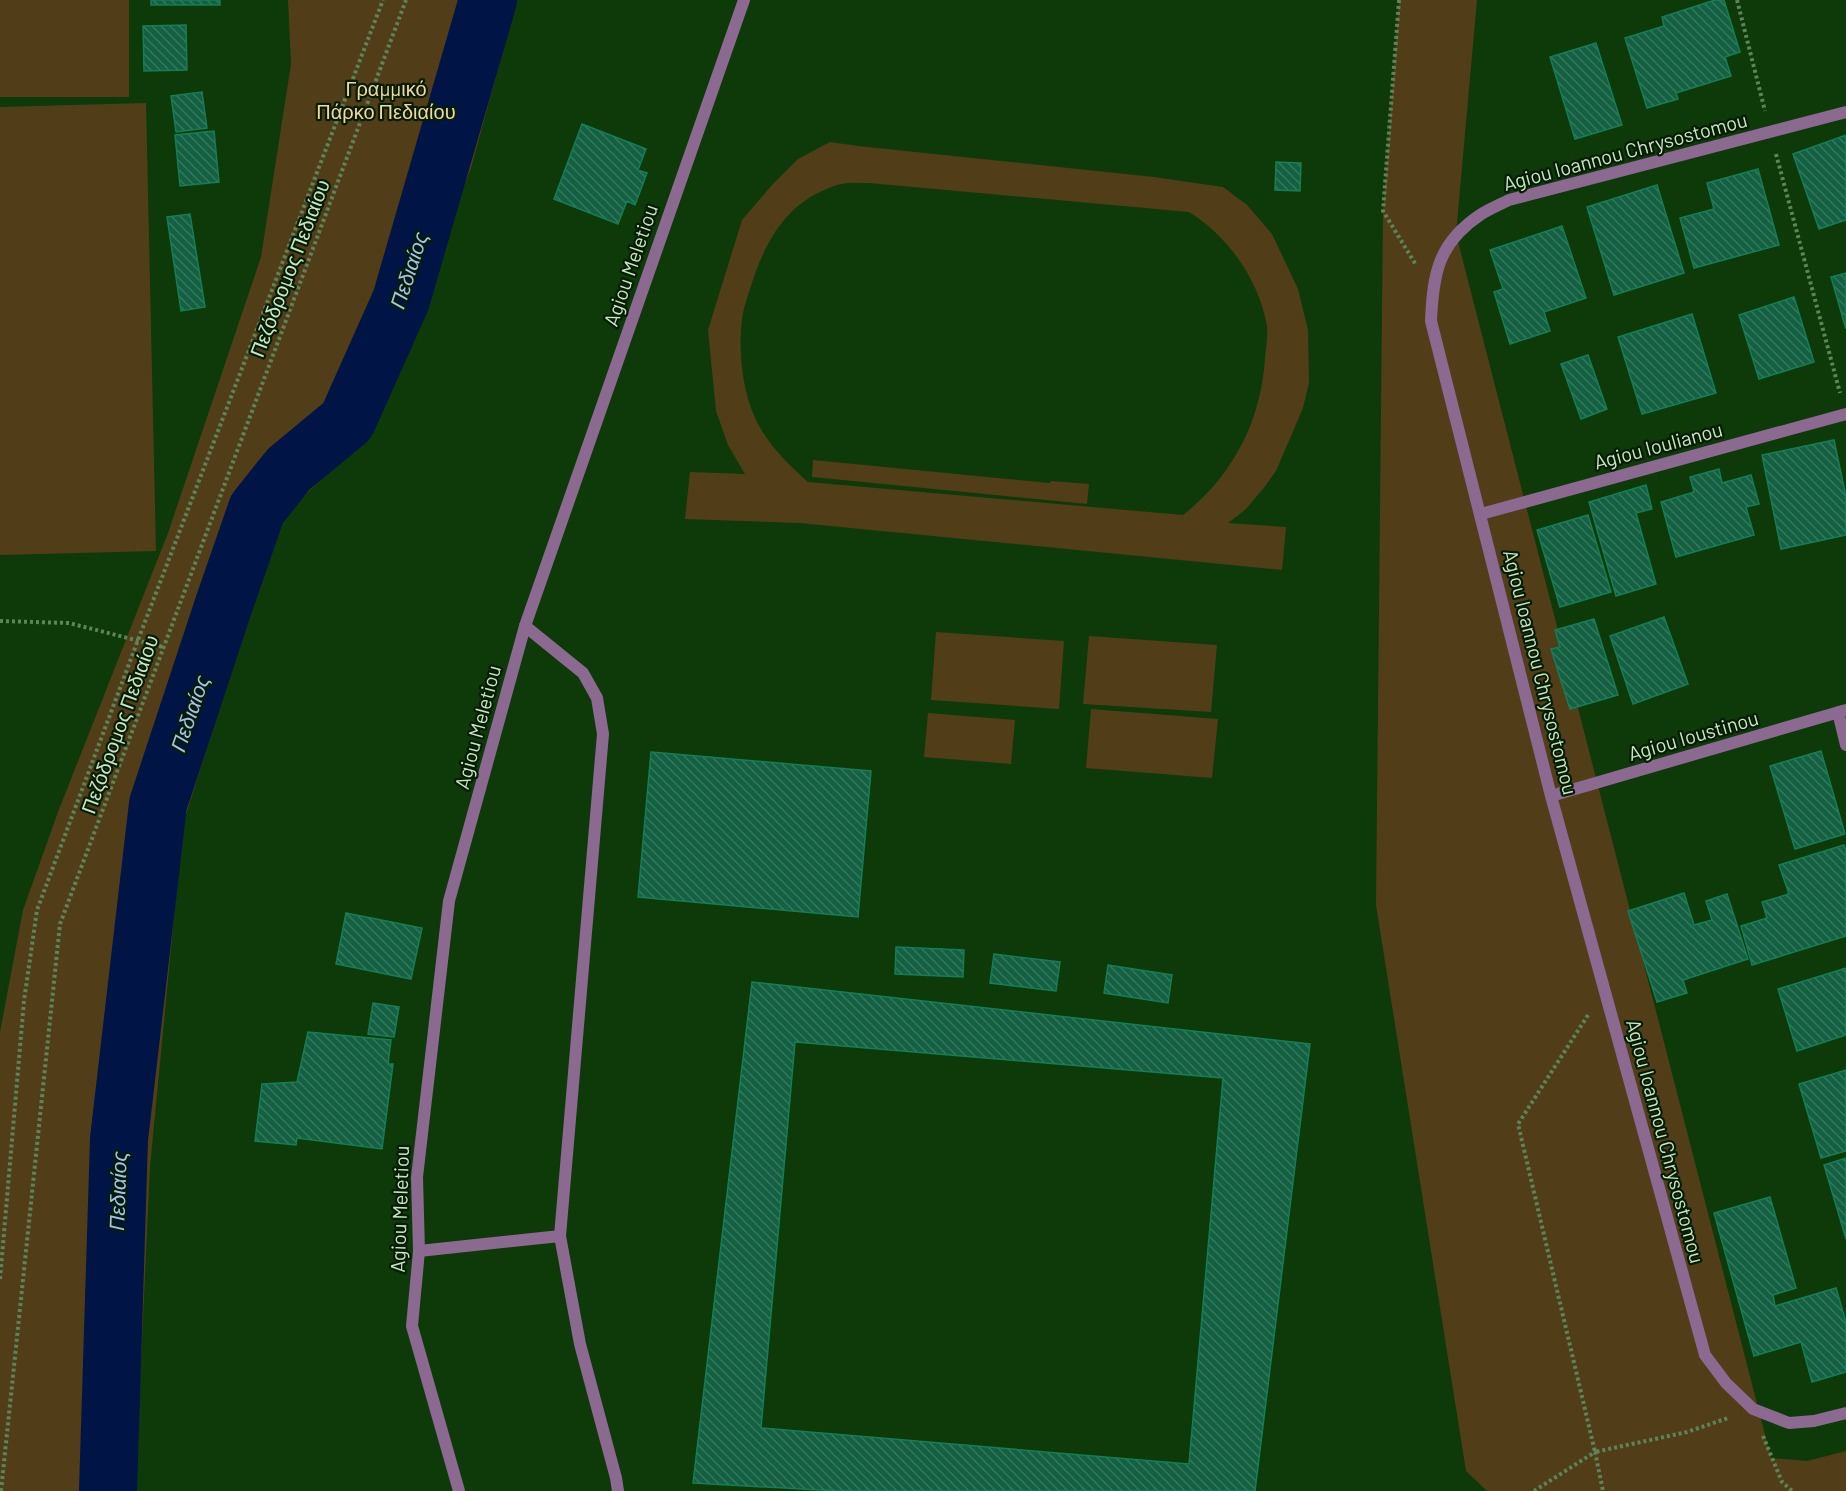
<svg xmlns="http://www.w3.org/2000/svg" width="1846" height="1491" font-family="Barlow,sans-serif">
<style>
.green{fill:#513e18;fill-rule:evenodd}
.lines{fill:none;stroke-linecap:round;stroke-linejoin:round}
.river{stroke:#001445;stroke-width:58}
.building{fill:url(#building-back-hatch);stroke:#157e56;stroke-width:1.5;fill-rule:evenodd}
.path{stroke:#5e845a;stroke-width:4;stroke-dasharray:3 3;stroke-linecap:butt}
.service{stroke:#8b6990;stroke-width:12}
.minor{stroke:#8b6990;stroke-width:12}
.labels{text-anchor:middle;dominant-baseline:central;stroke-width:4.5;stroke-linejoin:round;paint-order:stroke}
.park-label{font-size:20px;fill:#f4d6a2;stroke:#061d04}
.street-label{font-size:20px;fill:#c9e7c5;stroke:#061d04}
.water-label{font-size:21px;font-style:italic;fill:#a5c1f2;stroke:#061d04}
</style>
<defs>
<pattern id="building-back-hatch" width="6" height="6" patternUnits="userSpaceOnUse" patternTransform="scale(1.5)"><rect width="6" height="6" fill="#146042"/><path d="M-1 5l2 2M0 0l6 6M5-1l2 2" fill="none" stroke="#35775c"/></pattern>
</defs>
<rect width="100%" height="100%" fill="#0e3909"/>
<path class="green" d="M0,0H129V97H0Z
M288,0H517L471,168L367,434L278,522L183,824L150,1167L135,1491H0V1032L23,910L58,812L168,533L261,257L291,64Z
M1399,0H1477L1456,234L1771,1458L1807,1461L1846,1451V1491H1487L1466,1471L1376,905L1383,211Z
M146,103L156,551L0,555V107Z
M830,142L858,146L1154,177L1223,187L1247,205L1272,234L1298,289L1308,330L1309,383L1303,408L1276,471L1263,489L1245,510L1228,523L1286,527L1282,570L799,523L685,519L690,472L745,474L728,445L716,411L708,330L742,220L772,185L798,159ZM869,183L1189,212C1228,236 1259,280 1267,326C1268,336 1266,348 1265,358C1261,421 1233,476 1183,515L808,482C782,459 759,435 749,402C741,376 739,346 742,320C743,309 747,299 750,289C762,250 781,210 820,192C827,189 834,185 842,184C850,182 860,183 869,183Z
M813,460L1050,483L1051,481L1089,484L1087,504L812,477Z
M936,632L1064,641L1059,709L931,700Z
M1089,636L1217,645L1211,712L1083,704Z
M1091,709L1218,719L1212,778L1086,768Z
M928,713L1015,720L1011,764L924,757Z"/>
<g class="lines">
<path class="river" d="M108,1491L119,1139L158,804L224,604L257,509L289,469L347,421L401,300L488,0"/>
</g>
<path class="building" d="M151,0H220V5H151Z
M1715,0H1724L1740,52L1725,57L1731,76L1676,93L1678,99L1647,108L1625,38L1664,26L1662,17Z
M186,25L187,70L144,71L143,26Z
M1596,43L1622,125L1575,139L1550,57Z
M202,92L207,128L176,132L171,96Z
M582,124L646,149L638,170L647,173L635,205L627,201L618,224L554,199Z
M214,131L219,182L180,186L175,135Z
M1846,135V220L1819,229L1793,154Z
M1276,162L1301,163L1300,191L1275,190Z
M1758,169L1779,245L1694,268L1680,218L1714,209L1707,183Z
M1657,185L1684,273L1614,295L1587,207Z
M190,214L205,307L181,311L167,217Z
M1562,226L1586,298L1544,312L1550,331L1510,344L1494,292L1503,289L1490,250Z
M1846,273V329L1831,277Z
M1794,297L1814,362L1759,379L1739,315Z
M1692,314L1716,393L1642,414L1618,337Z
M1588,355L1607,409L1581,419L1561,364Z
M1834,440L1846,497V535L1781,549L1762,455Z
M1719,469L1722,483L1751,475L1759,504L1746,507L1754,535L1676,557L1661,502L1694,492L1690,477Z
M1646,485L1652,509L1636,513L1656,584L1616,596L1589,502Z
M1588,515L1611,592L1560,607L1537,530Z
M1664,617L1688,684L1633,704L1610,636Z
M1594,619L1618,695L1570,709L1551,649L1560,647L1555,630Z
M1821,751L1845,834L1795,849L1770,766Z
M651,752L871,771L858,917L638,897Z
M1844,845L1846,850V936L1752,965L1741,926L1767,918L1762,902L1789,894L1779,865Z
M1684,893L1694,925L1712,920L1706,901L1727,894L1748,959L1683,980L1687,993L1657,1002L1628,911Z
M346,913L422,928L411,979L336,964Z
M896,947L964,950L963,977L895,974Z
M994,954L1060,962L1056,991L990,983Z
M1108,965L1172,975L1168,1003L1104,993Z
M1846,968V1035L1797,1051L1778,989Z
M752,982L1310,1044L1255,1491H838L693,1483ZM795,1042L1223,1078L1189,1464L761,1428Z
M373,1003L399,1007L394,1037L368,1034Z
M308,1032L391,1040L388,1064H393L382,1149L297,1138L296,1145L255,1141L262,1084L297,1082Z
M1846,1070V1151L1821,1158L1799,1084Z
M1846,1158V1239L1824,1165Z
M1770,1197L1796,1288L1773,1295L1775,1306L1836,1288L1846,1322V1372L1812,1382L1801,1342L1754,1356L1714,1213Z"/>
<g class="lines">
<path class="path" d="M1399,0L1383,211L1416,265
M1737,0L1765,111
M1776,154L1840,393
M0,621L69,623L163,647
M1588,1015L1518,1124L1595,1452L1687,1432L1728,1418
M0,1279L24,1001L37,910L138,640L383,0
M1763,1436L1782,1482L1792,1491
M1,1491L60,924L406,0
M1534,1491L1595,1452L1603,1491"/>
<path class="service" d="M525,626L583,673L597,698L603,734L560,1236L580,1344L616,1478L618,1491
M419,1251L560,1236"/>
<path class="minor" d="M1846,112L1509,200C1499,205 1489,209 1480,215C1438,243 1433,274 1431,321L1551,796L1705,1355L1726,1383L1753,1409L1789,1423L1814,1421L1846,1413
M1481,514L1846,414
M1838,712L1846,745
M1551,796L1846,710
M459,1491L412,1326L419,1251L417,1177L449,901L525,626L744,0"/>
</g>
<g class="labels">
<g class="park-label">
<text x="386" y="88">Γραμμικό<tspan x="386" dy="23">Πάρκο Πεδιαίου</tspan></text>
</g>
<g class="street-label">
<text transform="translate(1625 151) rotate(-15)">Agiou Ioannou Chrysostomou</text>
<text transform="translate(630 265) rotate(-71)">Agiou Meletiou</text>
<text transform="translate(289 268) rotate(-69)">Πεζόδρομος Πεδιαίου</text>
<text transform="translate(1658 445) rotate(-15)">Agiou Ioulianou</text>
<text transform="translate(1541 672) rotate(76)">Agiou Ioannou Chrysostomou</text>
<text transform="translate(119 724) rotate(-70)">Πεζόδρομος Πεδιαίου</text>
<text transform="translate(477 727) rotate(-75)">Agiou Meletiou</text>
<text transform="translate(1693 735) rotate(-16)">Agiou Ioustinou</text>
<text transform="translate(1666 1141) rotate(75)">Agiou Ioannou Chrysostomou</text>
<text transform="translate(399 1209) rotate(-88)">Agiou Meletiou</text>
</g>
<g class="water-label">
<text transform="translate(408 270) rotate(-72)">Πεδιαίος</text>
<text transform="translate(189 713) rotate(-71)">Πεδιαίος</text>
<text transform="translate(117 1191) rotate(-88)">Πεδιαίος</text>
</g>
</g>
</svg>
